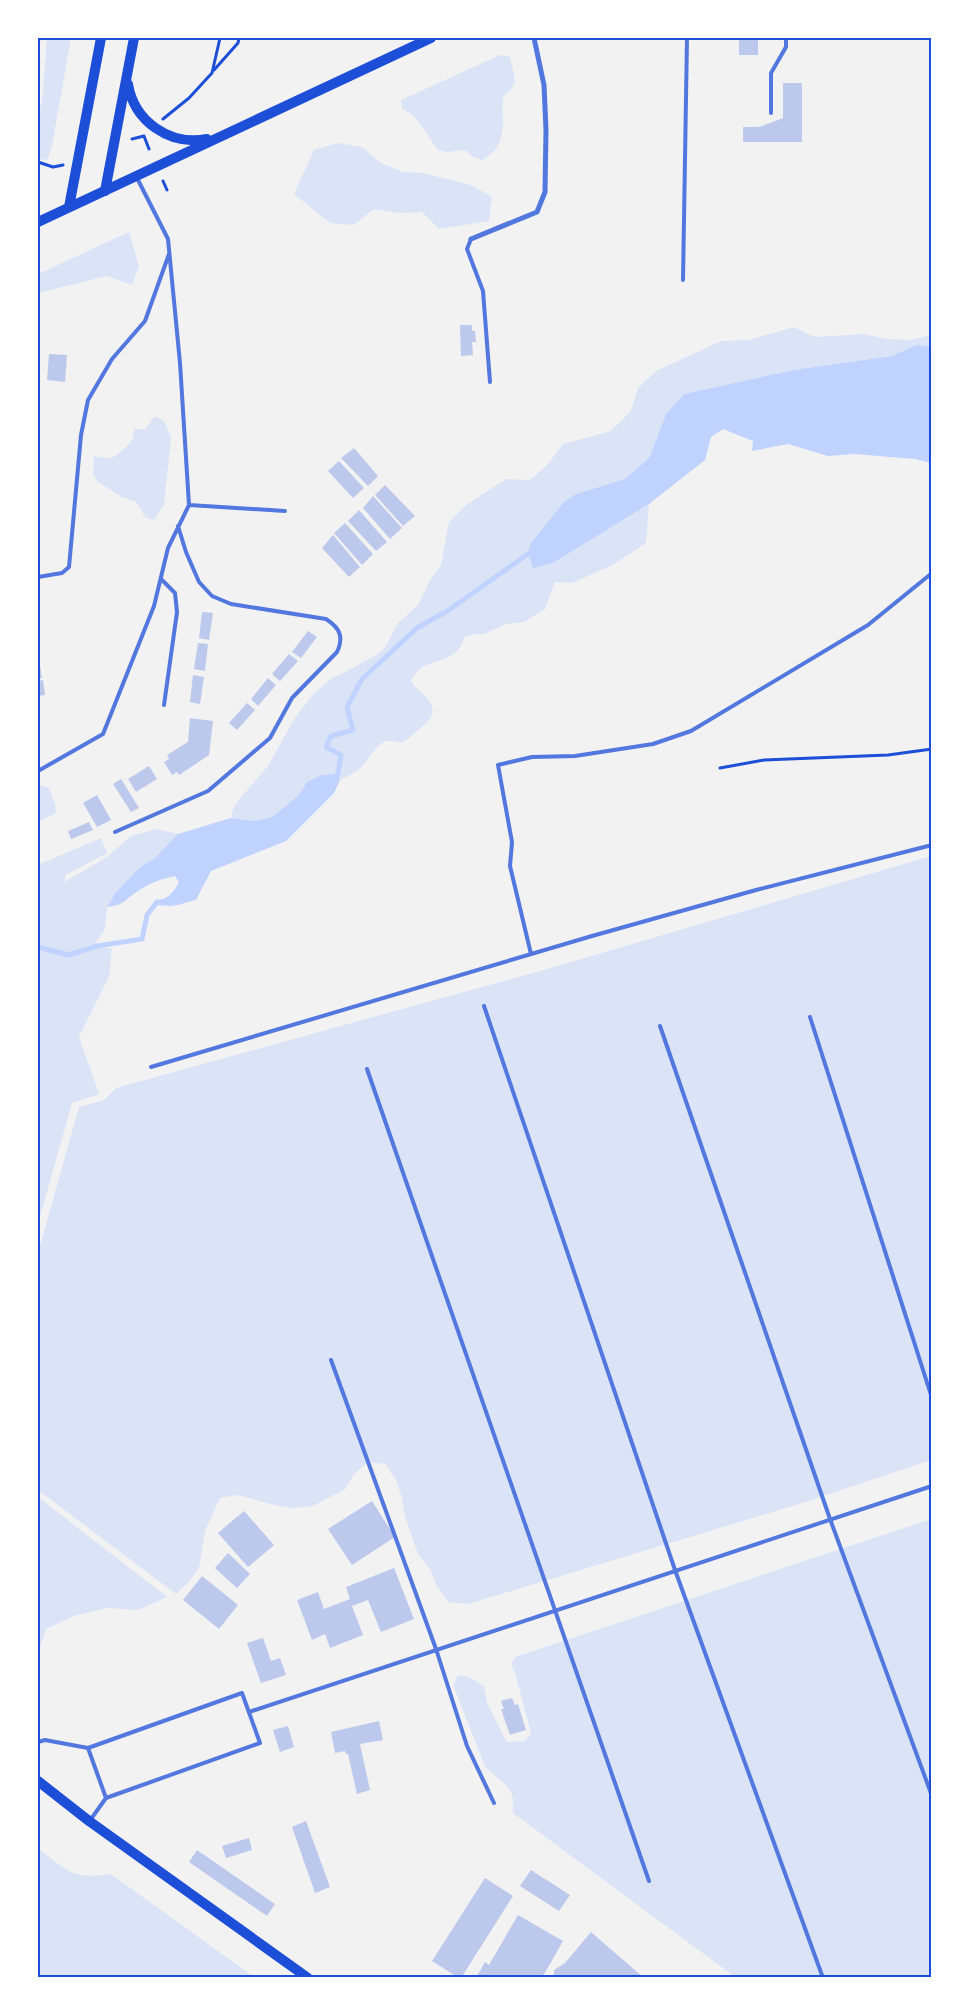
<svg xmlns="http://www.w3.org/2000/svg" width="969" height="2015" font-family="'Source Sans 3',sans-serif">
<style>
.green{fill:#dbe4f7}
.water{fill:#bfd3fe}
.lines{fill:none;stroke-linecap:round;stroke-linejoin:round}
.stream{stroke:#bfd3fe;stroke-width:5}
.building{fill:#bdc9ec}
.path{stroke:#1d4ed8;stroke-width:3}
.service{stroke:#5277de;stroke-width:4}
.minor{stroke:#5277de;stroke-width:5}
.secondary{stroke:#1d4ed8;stroke-width:10}
.neatline{fill:none;stroke:#1d4ed8;stroke-width:2}
</style>
<rect width="100%" height="100%" fill="#f2f2f2"/>
<path class="green" d="M47,38H71L52,146L47,161L38,158V121L43,93Z
M500,55L509,56L512,64L515,82L511,89L503,96C501,122 510,145 482,160L473,157L465,150L447,152L438,150C426,136 420,115 402,109L401,100Z
M337,143L362,147L381,163L403,172L423,173L471,185L492,197L489,221L439,229L422,212L398,213L374,209L354,225L330,223L294,194L314,150Z
M129,232L139,266L132,285L107,276L38,293V274Z
M794,327L815,337L863,334L888,339L911,340L931,335V346L916,345L892,356L793,370L684,394L666,414L649,458L625,479L576,494L553,563L649,504L646,543L613,565L572,583L555,582L545,609L524,622L506,624L484,634H474L465,637C454,670 424,653 411,681C416,689 425,694 430,702C438,716 426,723 417,731C411,736 408,740 401,743C376,733 374,758 358,770C353,774 346,777 340,780L338,774L307,782L298,796L272,817L256,821L231,818L233,809L238,801L268,766L294,719L311,697L330,679L347,671L378,654L385,647L398,623L418,605L430,580L441,565L449,522L466,505L506,479L530,480L548,464L563,444L611,431L631,411L638,388L656,371L721,341L748,340Z
M155,416L164,421L171,438L164,505L154,520L146,518L136,502L120,496L98,482L93,474L94,456C112,460 113,459 126,447C133,439 133,440 134,429H145Z
M38,784L49,788L55,804L56,813L38,822Z
M156,829L178,834L154,859L140,867L116,892L107,907L105,929L96,942L97,946L112,949L109,977L79,1037L99,1094L72,1103L38,1224V865L101,838L107,853L66,875L64,882L107,857L131,836Z
M931,856V1460L796,1505L468,1604L448,1602L437,1586L430,1569L418,1554L405,1517L402,1498L396,1480L386,1464L368,1462L355,1473L345,1489L313,1506L293,1508L274,1505L238,1495L220,1498L205,1531L199,1567L189,1582L176,1594L38,1490V1253L79,1107L104,1100L116,1088L547,969Z
M38,1497L167,1597L138,1610L106,1608L74,1616L46,1629L38,1653Z
M931,1519V1977H735L513,1813C512,1807 514,1798 511,1793C508,1784 492,1775 485,1766L453,1685L458,1676H467L484,1686L487,1703L507,1742L525,1741L531,1733L515,1673L511,1665L515,1657Z
M38,1848C66,1870 73,1880 111,1874L254,1977H38Z"/>
<path class="water" d="M916,345L931,346V463L915,459L854,454L828,456L788,444L752,451L753,441L723,429L711,437L705,460L649,504L553,563L533,568L528,553L531,543L564,502L576,494L625,479L649,458L666,414L684,394L793,370L892,356Z
M338,774L340,780L334,793L286,841L211,871L196,900C182,903 170,910 156,903C160,898 162,900 167,897C173,893 176,888 179,882L175,876C161,879 149,883 138,891C122,901 127,904 107,907L116,892L140,867L154,859L178,834L231,818L256,821L272,817L298,796L307,782L322,775Z"/>
<g class="lines">
<path class="stream" d="M334,779L338,774L341,755L326,747L331,736L353,730L347,707L362,679L417,628L449,610L532,551
M38,947L69,955L97,946L142,939L147,915L157,902L161,903"/>
</g>
<path class="building" d="M739,38H758V55H739Z
M783,83H802V142H743V127H759L783,118Z
M460,325H472V331H475L476,342H472L473,355L461,356Z
M49,354L67,355L65,382L47,380Z
M354,448L378,476L368,486L341,458Z
M339,461L364,488L353,498L328,471Z
M385,485L415,516L403,526L375,495Z
M373,496L402,528L390,539L363,508Z
M359,510L387,542L376,551L348,521Z
M345,523L373,554L362,565L334,533Z
M333,535L360,567L349,577L322,548Z
M202,612L213,613L209,640L199,638Z
M308,631L317,637L301,658L292,652Z
M198,643L208,644L205,671L194,669Z
M289,654L298,661L280,681L272,674Z
M38,659H39L42,678L38,679Z
M193,675L204,677L200,704L190,702Z
M268,678L276,685L258,706L251,699Z
M43,680L45,695L38,696V681Z
M247,703L255,710L237,730L229,723Z
M190,718L213,721L209,755L179,775L177,772L172,775L164,762L169,759L167,755L188,742Z
M149,766L157,779L136,792L128,779Z
M121,779L139,808L131,812L113,784Z
M97,795L111,820L97,827L83,803Z
M89,822L93,830L71,839L68,831Z
M372,1501L395,1537L352,1565L328,1529Z
M244,1511L274,1545L248,1567L218,1533Z
M228,1553L250,1574L237,1588L215,1568Z
M394,1568L414,1619L381,1632L368,1600L352,1606L363,1635L330,1648L325,1634L312,1640L297,1600L318,1592L324,1609L350,1599L346,1587Z
M202,1576L238,1605L219,1629L183,1600Z
M263,1638L271,1661L280,1658L286,1675L261,1683L247,1643Z
M512,1698L515,1705L518,1704L526,1730L510,1735L501,1709H504L501,1701Z
M379,1721L383,1740L360,1744L370,1790L357,1794L348,1754H346L345,1751L335,1753L331,1732Z
M288,1726L294,1747L280,1752L273,1730Z
M306,1821L330,1887L315,1893L292,1827Z
M249,1838L252,1850L226,1858L222,1846Z
M197,1850L275,1904L267,1916L189,1862Z
M531,1870L570,1895L559,1911L520,1886Z
M485,1878L513,1896L461,1978H459L432,1961Z
M518,1915L563,1941L542,1978H476L485,1962L489,1965Z
M591,1932L644,1978H554V1970L565,1963Z"/>
<g class="lines">
<path class="path" d="M214,70L238,43L239,38
M163,119L189,98L212,73L220,38
M132,139L144,136L149,149
M38,162L53,167L63,165
M163,181L167,190
M720,768L764,760L888,755L932,749"/>
<path class="service" d="M771,113V73L786,47V38
M137,178L168,239L180,363L189,505L285,511
M471,239L467,249L483,291L490,382
M683,280L687,38
M38,577L62,573L69,567L81,435L88,400L112,359L145,321L169,254
M161,579L175,593L177,612L164,705
M38,771L103,734L154,606L168,548L189,505
M115,832L208,791L270,738L292,698L337,652C344,637 340,628 326,619L231,604L212,596L199,582L186,552L178,526
M531,954L510,866L512,842L498,765L532,757L575,756L653,744L691,731L868,625L932,573
M484,1006L675,1570L823,1978
M810,1017L932,1398
M660,1026L830,1519L932,1796
M151,1067L592,936L756,890L932,845
M367,1069L649,1881
M331,1360L436,1649L467,1746L494,1803
M249,1712L932,1486
M38,1742L45,1740L88,1748L242,1693L260,1743L106,1798L91,1819
M88,1748L106,1798"/>
<path class="minor" d="M471,239L537,212L545,192L546,130L544,85L534,38"/>
<path class="secondary" d="M128,84C134,121 169,146 207,139
M105,191L134,38
M69,207L101,38
M38,222L431,38
M38,1781L89,1821L308,1978"/>
</g>
<rect width="969" height="2015" fill="none" stroke="#ffffff" stroke-width="78"/>
<rect x="39" y="39" width="891" height="1937" class="neatline"/>
</svg>
